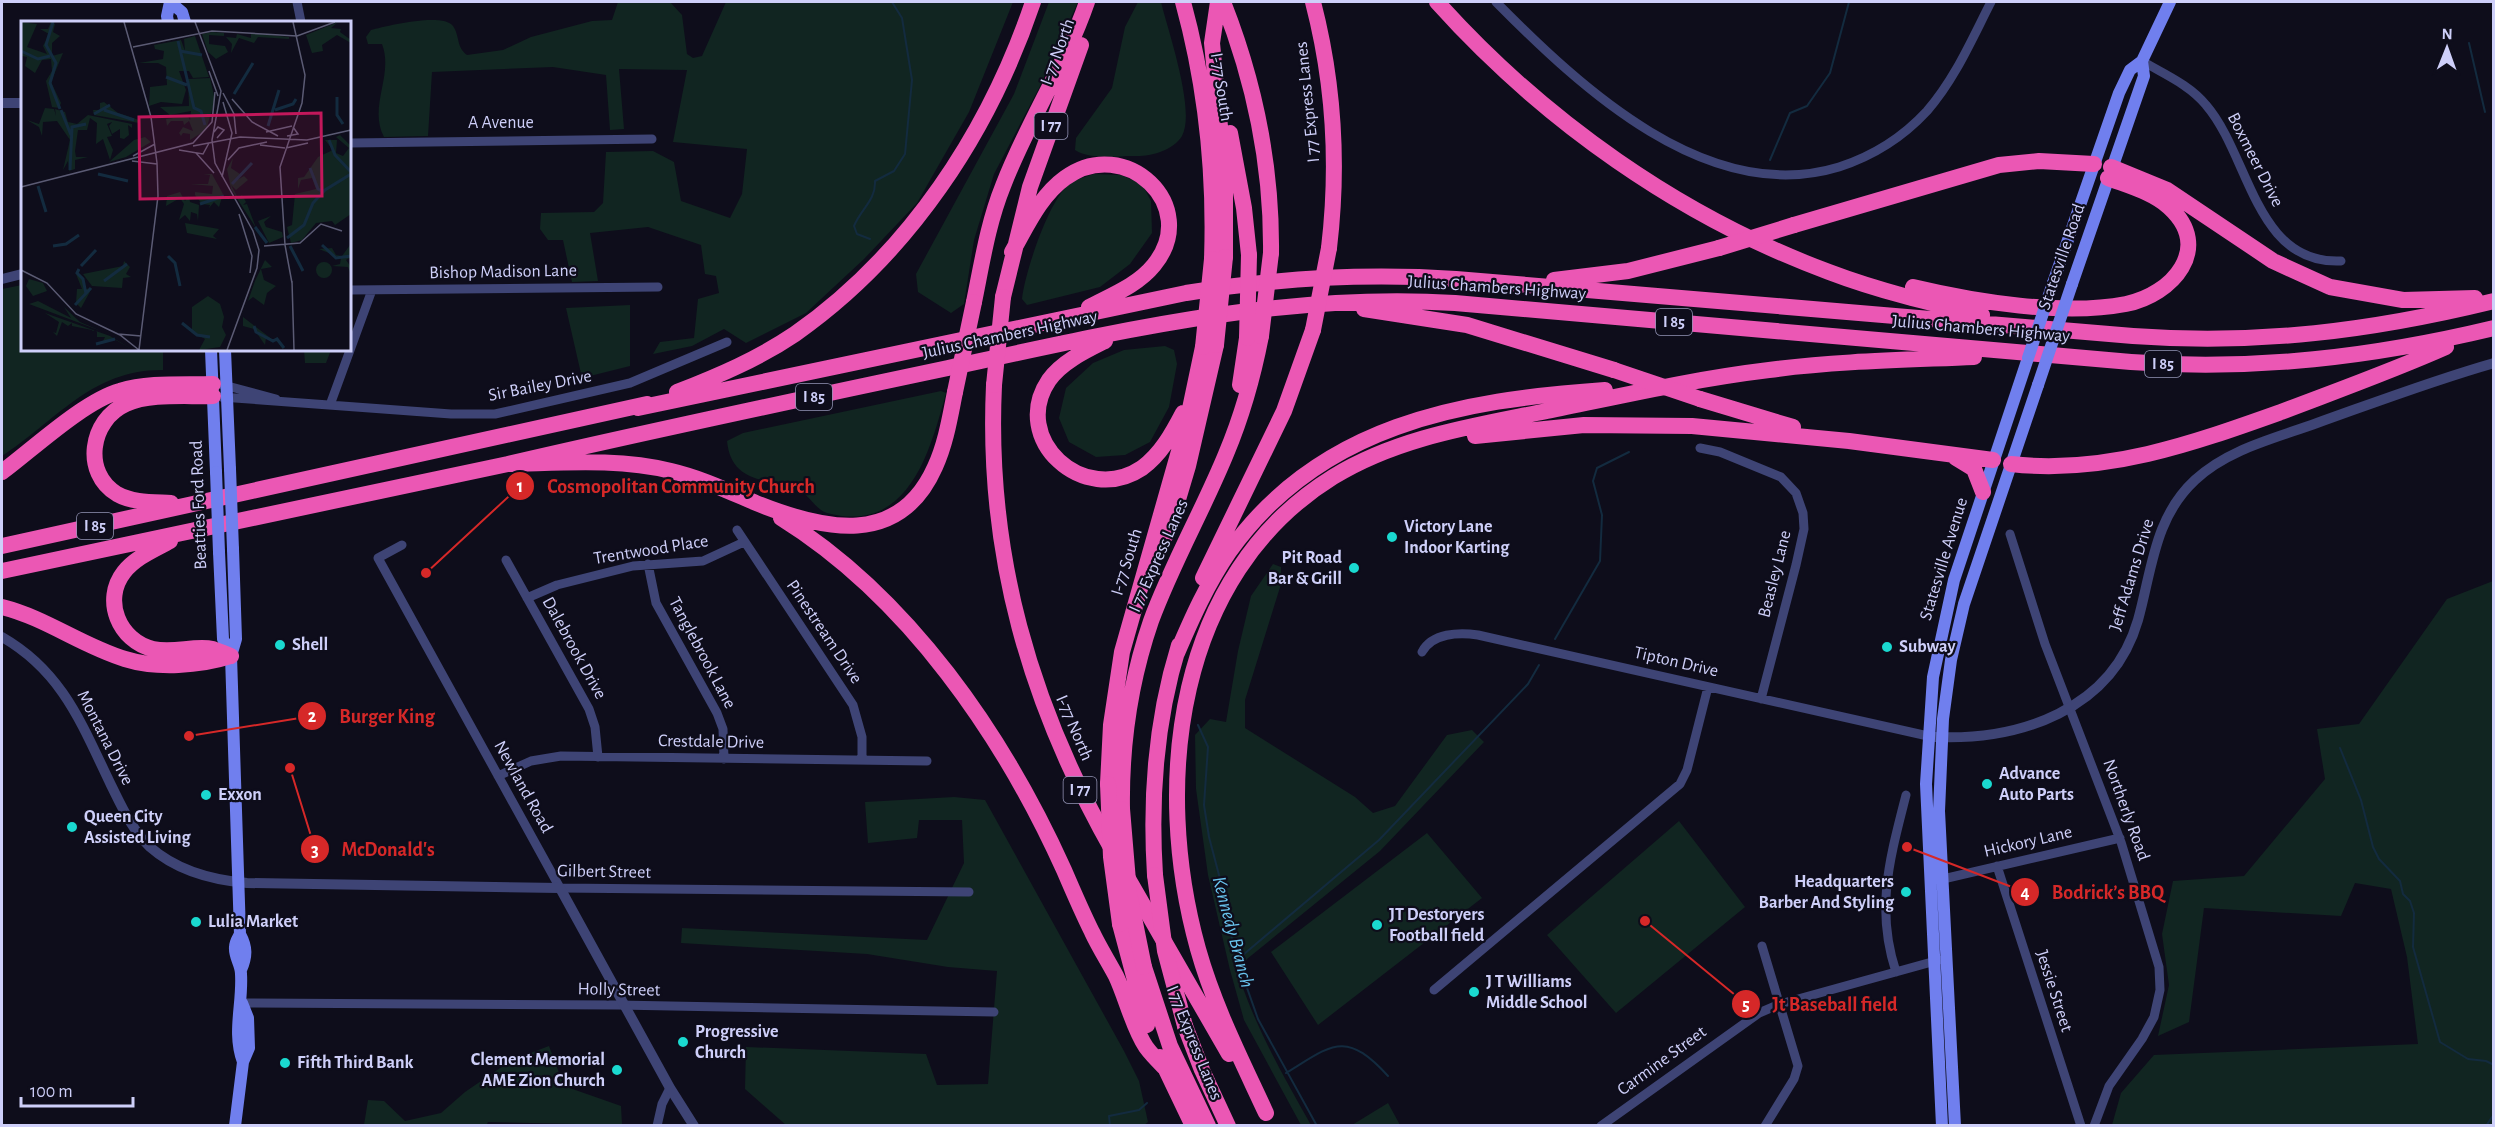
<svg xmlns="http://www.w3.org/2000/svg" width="2495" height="1127" font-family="'Alegreya Sans',sans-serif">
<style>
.green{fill:#112521}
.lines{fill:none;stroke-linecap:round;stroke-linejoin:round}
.stream{stroke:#132b3f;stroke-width:2}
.minor{stroke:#3e4475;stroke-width:9}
.tertiary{stroke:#3e4475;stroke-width:10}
.secondary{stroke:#707fee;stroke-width:12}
.motorway{stroke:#eb57b4;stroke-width:16}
.secondary-bridge{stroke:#707fee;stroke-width:12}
.motorway-bridge{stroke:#eb57b4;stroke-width:16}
.poi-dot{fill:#1ad9d0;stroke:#0e0d1b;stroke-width:2}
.labels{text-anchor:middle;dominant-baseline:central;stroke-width:4.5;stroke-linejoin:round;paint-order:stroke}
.shield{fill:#0e0d1b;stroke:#9495b6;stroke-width:1.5}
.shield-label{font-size:16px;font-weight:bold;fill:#cecff9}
.street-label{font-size:18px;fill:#cecff9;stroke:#0e0d1b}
.poi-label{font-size:18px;font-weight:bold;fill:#cecff9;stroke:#0e0d1b;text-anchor:start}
.water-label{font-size:20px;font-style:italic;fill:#68c3ed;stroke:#0e0d1b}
.inset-river{fill:none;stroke:#132b3f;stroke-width:3}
.inset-road{fill:none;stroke:#5b5b74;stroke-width:1.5}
.view{fill:#c2185b;fill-opacity:0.15;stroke:#c2185b;stroke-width:3}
.inset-edge{fill:none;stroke:#cecff9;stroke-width:3}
.leader{fill:none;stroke:#d62828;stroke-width:2}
.callout-dot{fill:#d62828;stroke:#0e0d1b;stroke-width:2}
.mark-label{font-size:18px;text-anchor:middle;font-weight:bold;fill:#fff}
.callout-label{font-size:20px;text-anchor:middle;font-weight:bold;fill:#d62828;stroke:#0e0d1b;stroke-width:4.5;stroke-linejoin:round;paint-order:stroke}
</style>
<rect width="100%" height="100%" fill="#0e0d1b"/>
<path class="green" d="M618,2H670L682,15L687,54L693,58L702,56L726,2H1013L969,112L917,203L864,259L806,313L746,343L724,329L692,346L653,354L660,342L694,338L698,299L719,293L716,276L705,274L701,245L648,227L590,233L598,281L572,282L563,240H548L540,229L541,213L594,212L603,203L606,152L653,151L674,162L681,201L730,218L742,194L747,149L673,142L687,70L619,69L624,129L610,130L606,75L553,67L432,72L428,136L384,137C368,107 394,75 382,44H368L366,37L371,30C386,26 443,12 453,26C460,36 456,47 467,55L503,50L531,37L592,21L612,20Z
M1049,2H1078L1039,88L994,174L974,240L964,304L951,313L918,292L916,274L1014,94Z
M1138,2H1161C1168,31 1196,111 1182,136C1173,151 1149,157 1133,156C1115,156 1091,160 1075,150L1076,138L1112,88L1125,27Z
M1094,174L1121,175L1142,184L1151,201L1152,233L1130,264L1100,287L1027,305L1022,299C1025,272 1048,203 1068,185C1074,179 1086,177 1094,174Z
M22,285V350H163V370C92,369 56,421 2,456V289Z
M630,305V366L582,378L566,308Z
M1165,346L1174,350L1177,364L1169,407L1150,442L1125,455L1096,457L1069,442L1059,418L1066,388L1093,363L1124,350Z
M304,350H331L326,363H305Z
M941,391L946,393C930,452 908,535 827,513C814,509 808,492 795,488C762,479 731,481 727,441L743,433Z
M1273,564L1281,567V584L1245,700V728L1355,797L1373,813L1395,806L1447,735L1472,730L1484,742L1380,851L1247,959L1239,976C1256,1029 1284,1077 1311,1125H1301L1244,1020L1230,970L1208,875L1196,789L1195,735L1210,719L1226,722L1238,651L1251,596Z
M2493,581V1125H2112L2121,1093L2154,1055L2418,1044L2407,957L2391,889L2355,883L2341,916L2204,908L2189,1022L2158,1036L2169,985L2162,934L2173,881L2244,876L2325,779L2317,729L2359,724L2447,599Z
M954,797L985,800L1124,1051L1139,1081L1148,1122L1143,1126L786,1125L745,1089L746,1047L926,1054L937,1085L988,1084L997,971L948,967L867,954L681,943L682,928L927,940L964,863L962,820H919L917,838L868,843L865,802Z
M1679,821L1745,907L1616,1013L1547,935Z
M1427,833L1482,898L1318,1025L1271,952Z
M549,1046L564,1086L621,1106L622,1125L488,1122L486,1126L364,1125L368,1100L384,1101L405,1121L441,1113L465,1092L512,1060Z
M1388,1103L1400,1125H1352Z"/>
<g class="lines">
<path class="stream" d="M2469,43L2485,112
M1770,160L1790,113L1807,106L1830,73L1849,2
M870,239L857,234L854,226C861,209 876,200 875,181L894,171L905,154L912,80L902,18L892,2
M1555,639L1600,561L1602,515L1593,481L1597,468L1629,452
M1198,725L1208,747L1204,805L1209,837L1224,894L1234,951L1258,1019L1317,1126
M2340,748L2361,800L2373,847L2379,859L2400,881L2403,894L2410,901L2414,913L2413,947L2440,1042L2468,1059L2486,1061L2494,1065
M1237,960L1379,840L1528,684L1539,665
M1286,1073C1332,1045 1345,1029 1388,1076
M1110,1126L1109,1116L1139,1110L1147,1103
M2486,1126L2494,1114"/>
<path class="minor" d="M297,2L301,22
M1496,2C1581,88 1708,207 1839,167C1873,156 1903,137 1927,111C1955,79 1972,39 1991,2
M2142,61C2164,74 2190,85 2206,105C2250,156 2255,265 2341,261
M350,143L652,139
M350,290L658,287
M220,384L276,399
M221,397L451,414H495L630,383L727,342
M330,405L372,290
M1700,448L1720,452L1781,477L1796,493L1803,513L1804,529L1796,565L1761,699
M737,530L853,705L862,737V760
M2010,534L2045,644L2121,842L2159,967L2160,990L2154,1017L2142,1039L2109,1086L2094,1126
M402,545L378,558L560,888L969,892
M506,560L589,709L595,727L598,757
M648,564L656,603L717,713L723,729L724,759
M527,598L557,585L633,566L703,561L744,542
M1422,652C1432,633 1459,632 1478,635L1928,736
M498,776L531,761L561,756L927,761
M1997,866L2081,1126
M1943,879L2120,838
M1762,946L1798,1066L1794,1079L1765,1126
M1896,972C1875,908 1890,858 1906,795
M1434,990L1680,784L1687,770L1708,687
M242,1003L618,1005L994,1012
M657,1126L662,1104L670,1088
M1601,1126L1759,1013L1780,1004L1939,960"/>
<path class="tertiary" d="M2,103H22
M2,279L22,274
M2,637C63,672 82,725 111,785C122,807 132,830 150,847C177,871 212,880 247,883L560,888L670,1088L694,1126
M1934,737C2020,741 2112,710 2138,620C2152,570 2154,518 2195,480C2228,449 2276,438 2317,423C2376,402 2434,380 2494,363"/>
<path class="secondary" d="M170,2L182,12L185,22
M168,22L167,16L170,2
M2053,283L2119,93L2130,70L2142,61L2170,2
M2072,284L2144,76L2142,61
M211,350L216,472
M225,350L230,469
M233,549L236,639L231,656L240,934C247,947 247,956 241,970
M219,552L223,639L231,656
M240,934C238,938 235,942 235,947C234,957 241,964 241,974C243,1004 232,1032 243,1062
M235,1126L243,1062L249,1048L248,1018L242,1003
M1942,1126L1926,784L1933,677L1954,580L2028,358
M1955,1126L1939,811L1943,719L1951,660L1964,604L2038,385"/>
<path class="motorway" d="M1183,2C1206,86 1215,172 1212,259
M1218,2L1212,43L1225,179V257
M1223,2C1255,83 1272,165 1271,253
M1313,2C1334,83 1339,164 1329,248
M1437,2C1543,120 1680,217 1829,272C1879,291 1930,303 1982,315
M1230,133L1244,208L1249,255
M2111,167L2167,190L2273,261L2330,287L2403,300L2475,298
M1794,225L1999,165L2039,161L2094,164
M1012,252C1027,226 1040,196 1065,178C1125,134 1202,206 1154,265C1138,285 1112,295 1089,307
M1554,280L1628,271L1719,248
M1913,287C1976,302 2063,316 2126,304C2172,295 2214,248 2169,207C2152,192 2129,186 2108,178
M1003,297L1030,187L1081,45
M974,302C982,263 988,223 1003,186C1027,123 1065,66 1087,2
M1364,309L1467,325L1614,370
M1105,341C1085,351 1062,362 1049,380C1009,439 1084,507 1142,468C1161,454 1172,434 1183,413
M994,385C986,554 1030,705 1113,851
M1240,385L1247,338
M677,392C718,376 758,359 795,334C909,254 989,132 1033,2
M1700,399L1793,427
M638,408L1186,293C1276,278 1365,273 1456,279L2133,336C2259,345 2371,331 2494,301
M1475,436L1584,425L1692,426L1849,441L1993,460
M1956,458L1974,469L1983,492
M508,464C654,430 801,399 948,368C1115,332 1283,292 1455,303L2131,362C2255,371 2373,357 2494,328
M2011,464C2105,475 2194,443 2281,412C2336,391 2392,371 2446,347
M2,472C33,449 84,401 120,391C149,382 183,385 213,384
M171,503C153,502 133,503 117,494C82,473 90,420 126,404C150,393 187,397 213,396
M781,518C908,597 1003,735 1064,870C1073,891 1082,912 1092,932C1099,947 1108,961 1116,976C1126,997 1133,1028 1146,1047C1151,1054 1158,1061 1164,1067
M170,541C154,550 136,557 124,572C102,600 119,641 153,649C173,654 194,645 213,649C219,651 225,654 231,656
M1158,542L1168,533L1188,466L1216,345
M2,546L647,404
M2,571L508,464C562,463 618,458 671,471C701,478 728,491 756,503C823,530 899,548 935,467C946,443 950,417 955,392
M1203,578L1284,411L1313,330
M2,607C46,618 82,646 125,659C157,669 200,666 231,656
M1177,653C1192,618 1207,584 1229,552C1319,425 1460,400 1605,390
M1108,784L1111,725L1122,652L1187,423L1203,347
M1122,809C1121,745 1130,682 1151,621C1172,564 1203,510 1226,454C1242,416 1253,377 1261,336
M1155,875C1150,797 1156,719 1179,645
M1127,877L1229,1054
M1120,924L1147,1025
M1144,967L1170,1046L1208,1126
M1185,1026L1202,1070L1228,1126
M1160,1057L1193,1126
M1266,1113C1241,1059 1214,1006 1198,949C1152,784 1175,575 1333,477C1398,437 1474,426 1547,411C1621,396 1694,379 1769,370C1837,361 1905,360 1974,357"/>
<path class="secondary-bridge" d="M2028,358L2053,283
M2038,385L2072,284
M230,469L233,549
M216,472L219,552"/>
<path class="motorway-bridge" d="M1719,248L1794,225
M1313,330L1329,248
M1261,336L1271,253
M1247,338L1249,255
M1216,345L1225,257
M1203,347L1212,259
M1614,370L1700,399
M994,385L1003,297
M955,392L974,302
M1108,784L1111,857L1120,924
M1122,809L1129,893L1144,967
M1155,875L1165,951L1185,1026"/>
</g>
<g class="poi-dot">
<circle cx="1392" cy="537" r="6"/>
<circle cx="1354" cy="568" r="6"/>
<circle cx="280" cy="645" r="6"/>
<circle cx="1887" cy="647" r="6"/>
<circle cx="1987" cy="784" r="6"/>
<circle cx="206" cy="795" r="6"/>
<circle cx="72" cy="827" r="6"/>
<circle cx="1906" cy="892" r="6"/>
<circle cx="196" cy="922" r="6"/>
<circle cx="1377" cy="925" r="6"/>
<circle cx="1474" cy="992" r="6"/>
<circle cx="683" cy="1042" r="6"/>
<circle cx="285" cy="1063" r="6"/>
<circle cx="617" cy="1070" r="6"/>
</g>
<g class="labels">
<g class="shield">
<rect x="1034.5" y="113" width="33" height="26" rx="4.5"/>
<rect x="1656" y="309" width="36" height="26" rx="4.5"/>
<rect x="2145" y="351" width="36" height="26" rx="4.5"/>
<rect x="796" y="384" width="36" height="26" rx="4.5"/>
<rect x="77" y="513" width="36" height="26" rx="4.5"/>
<rect x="1063.5" y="777" width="33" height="26" rx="4.5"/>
</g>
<g class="shield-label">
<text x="1051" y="126">I 77</text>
<text x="1674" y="322">I 85</text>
<text x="2163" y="364">I 85</text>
<text x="814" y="397">I 85</text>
<text x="95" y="526">I 85</text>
<text x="1080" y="790">I 77</text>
</g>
<g class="street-label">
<text transform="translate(1058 52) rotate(-70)">I-77 North</text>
<text transform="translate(1221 87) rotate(81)">I-77 South</text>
<text transform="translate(1308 102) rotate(-96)">I 77 Express Lanes</text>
<text x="501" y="123">A Avenue</text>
<text transform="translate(2255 160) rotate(63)">Boxmeer Drive</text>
<text transform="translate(2062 257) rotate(-71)">Statesville Road</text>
<text transform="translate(503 272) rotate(-1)">Bishop Madison Lane</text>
<text transform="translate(1497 288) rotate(4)">Julius Chambers Highway</text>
<text transform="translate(1981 329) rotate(5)">Julius Chambers Highway</text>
<text transform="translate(1010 335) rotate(-12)">Julius Chambers Highway</text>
<text transform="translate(540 386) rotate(-11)">Sir Bailey Drive</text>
<text transform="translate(199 505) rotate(-92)">Beatties Ford Road</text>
<text transform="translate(651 550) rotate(-9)">Trentwood Place</text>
<text transform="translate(1159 556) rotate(-66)">I 77 Express Lanes</text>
<text transform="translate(1944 559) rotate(-73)">Statesville Avenue</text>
<text transform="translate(1127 562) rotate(-73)">I-77 South</text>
<text transform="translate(1775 574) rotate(-76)">Beasley Lane</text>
<text transform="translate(2132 575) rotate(-73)">Jeff Adams Drive</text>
<text transform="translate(824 632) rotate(56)">Pinestream Drive</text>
<text transform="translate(574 648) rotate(61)">Dalebrook Drive</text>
<text transform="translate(702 653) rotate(62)">Tanglebrook Lane</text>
<text transform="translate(1676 662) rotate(13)">Tipton Drive</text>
<text transform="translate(1074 728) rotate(67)">I-77 North</text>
<text transform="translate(105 738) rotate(63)">Montana Drive</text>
<text transform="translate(711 742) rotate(1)">Crestdale Drive</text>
<text transform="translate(523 787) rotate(61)">Newland Road</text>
<text transform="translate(2126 810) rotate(70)">Northerly Road</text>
<text transform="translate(2028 842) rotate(-13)">Hickory Lane</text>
<text transform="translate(604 872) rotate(1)">Gilbert Street</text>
<text transform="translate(619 990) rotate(1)">Holly Street</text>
<text transform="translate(2054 991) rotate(72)">Jessie Street</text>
<text transform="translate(1194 1043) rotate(68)">I 77 Express Lanes</text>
<text transform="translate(1662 1061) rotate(-36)">Carmine Street</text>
</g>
<g class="poi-label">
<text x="1404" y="527">Victory Lane<tspan x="1404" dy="21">Indoor Karting</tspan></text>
<text x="1342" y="558" text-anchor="end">Pit Road<tspan x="1342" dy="21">Bar &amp; Grill</tspan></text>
<text x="292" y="645">Shell</text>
<text x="1899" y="647">Subway</text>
<text x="1999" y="774">Advance<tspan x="1999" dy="21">Auto Parts</tspan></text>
<text x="218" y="795">Exxon</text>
<text x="84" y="817">Queen City<tspan x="84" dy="21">Assisted Living</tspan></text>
<text x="1894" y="882" text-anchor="end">Headquarters<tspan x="1894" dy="21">Barber And Styling</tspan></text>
<text x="1389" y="915">JT Destoryers<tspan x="1389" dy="21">Football field</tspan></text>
<text x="208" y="922">Lulia Market</text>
<text x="1486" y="982">J T Williams<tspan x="1486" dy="21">Middle School</tspan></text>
<text x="695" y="1032">Progressive<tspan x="695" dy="21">Church</tspan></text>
<text x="605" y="1060" text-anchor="end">Clement Memorial<tspan x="605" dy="21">AME Zion Church</tspan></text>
<text x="297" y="1063">Fifth Third Bank</text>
</g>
<g class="water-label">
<text transform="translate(1233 932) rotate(75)">Kennedy Branch</text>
</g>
</g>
<g transform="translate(21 21)">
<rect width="330" height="330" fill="#0e0d1b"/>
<path d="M0,1L16,3L6,26L26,33L22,25L28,13L19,8H27L30,1L34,3L32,11L39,15L31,22V35L42,32L30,61L40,82L38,87L31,86L25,60L31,50L30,38L21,39L14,52L4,45L6,36L1,35L0,42ZM317,1L310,7L320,8L319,11L330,19V22L316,14L301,24L302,30L291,32L285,14ZM191,11L203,12V15L188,14V23L204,25L207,31L195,38L187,31L181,13ZM230,12L268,16V18L237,16L233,22L218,17L210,32L211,23L205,16L215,17L216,13L230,17ZM174,15L188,56L172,57L168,50H158L165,69L161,83L140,81L128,85L129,66L146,64L145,46L137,42H118L142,38L143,30L134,28L133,24L160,19L164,30L163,18ZM189,57L194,79L185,109L169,119V113L162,112L160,115L158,112L162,106L172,110L168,100L163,104L162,100H150L146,105L145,98L167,95L169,99L170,90L149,94L139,86L168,85L167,58ZM83,81L97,92L118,99V102L73,94L72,89H79V82ZM24,87L33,88L35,95L34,88L44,91L48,105L47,101L56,103L67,94L111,103V107L107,104L108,114L103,118L99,117V108L91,113L88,105L91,101L86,103L91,115L86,116L92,129L89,139L82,118L75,123L76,102L69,97L66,109H57L54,130L55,136H67L54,139V148L48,150L47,140L42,149L49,119L36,100L22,101L21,115L18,106L6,99L18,103ZM319,114L330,125V193L314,204L311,200L295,202L281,219L270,222L266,206L271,204L274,173L295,168L291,157L280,159L277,168V157L283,156L297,136L312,129L304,119H316L315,132L322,135L328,127L315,116ZM124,116L130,121L105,136L88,141L113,119ZM212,137L210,147L219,153L227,148L216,159L223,155L227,159L215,169L210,164L217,177L221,174L225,181L222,184L226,183L235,207L210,168L206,148ZM182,153H191L202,173L198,186L193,181L188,187L189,184L181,183L174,174V171L191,173L192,165L169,163H187L189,154ZM159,171L164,180L168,175L169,181L178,184L177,200L176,193L170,191L169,200L164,194L158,199L163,183L159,177L145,185L146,175ZM250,195L243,201L245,206L261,211L262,216L248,222L237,200ZM164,202L198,208L192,215L196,218L166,212ZM329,224L330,236L325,239L330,246V254L327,246L311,245L319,243L320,237L298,228L311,227L315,234L321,235ZM244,239L251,246L240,248L243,259L255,265L246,272L243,284L232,276L227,280L234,260ZM103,240L109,246L105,253L110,256L102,257L101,267L71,265L62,253L102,245ZM295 249a8 8 0 1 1 16 0a8 8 0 1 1-16 0ZM55,253L62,256L65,268L71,267L60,287L55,282L56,268H61ZM8,258L22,262L26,270L12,275L5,265ZM187,275L199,283L203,296L201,306L205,314L199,326L178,329L184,318L171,310V286ZM17,280L50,297L43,286L59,301L80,310L8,283ZM24,292L89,315L112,329L93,318L82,320L84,316H76V310L51,305V302L47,305L41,301L36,315L32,311L35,312L38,301ZM222,296L252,319L257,318L262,329L257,321L245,317L244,324L233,308L222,305Z" fill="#112521"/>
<path class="inset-river" d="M32,1L25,24L35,42L29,62L39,88M157,20L173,87L180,90L184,104M0,30L17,38L29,35M159,30L181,34M145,56L166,64M213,73L232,42M316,76V94L322,103M40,89L50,114M83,89L113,99M254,89L272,83L275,78M73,93L89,84M247,105L258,69M308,119L314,134L330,151M289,147L297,168L302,171M49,149L51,106L65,103M77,153L107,160M211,163L231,142M17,165L25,191M179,183L203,175M234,206L246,222M266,217L283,204L292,182L304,169L330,153M301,224L315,237L330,235M32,225L45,223L58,214M269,225L282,250M147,235L154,242L159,265M60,245L75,229M58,248L56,252L62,258L65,273M83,260L106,243M54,284L70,267M161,302L176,314L189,316M233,305L235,311L252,320L256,318L263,327M75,323L94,318"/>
<path class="inset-road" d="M103,1L130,96L136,142L137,175L118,329M174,1L200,70L191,119L194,142L232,210L238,229L236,247L206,329M112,26L191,10L276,15L314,1M188,50L197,75M202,72L213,93L215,113M211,78L231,101L257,115M193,111L197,106L203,109L196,117M245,111L271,105M266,115L277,113L272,106M239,124L264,127M172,125L219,116L286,119L330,109M265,127L287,122M158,129L182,133L188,122M175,132L193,152M112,135L134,123M207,139L218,127L246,121M111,140L136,143M201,156L211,112L202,81M0,166L172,122L191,101L194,71M218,193L231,235L229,252M243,225L279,222L300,203L321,210M0,249L26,262L55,293L99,314L118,329M271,260L273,329M271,262L264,224L259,146L281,82L284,54L272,1M97,313L120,315"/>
<path class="view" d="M300,92L301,175L119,178L118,96Z"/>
<rect width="330" height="330" class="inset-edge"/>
</g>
<path class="leader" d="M426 573L520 486M189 736L312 716M290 768L315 849M1907 847L2025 892M1645 921L1746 1004"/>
<g class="callout-dot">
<circle cx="426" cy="573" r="6"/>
<circle cx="189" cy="736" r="6"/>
<circle cx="290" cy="768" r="6"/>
<circle cx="1907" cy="847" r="6"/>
<circle cx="1645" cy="921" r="6"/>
<circle cx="520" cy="486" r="15"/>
<circle cx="312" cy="716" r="15"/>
<circle cx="315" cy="849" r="15"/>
<circle cx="2025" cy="892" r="15"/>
<circle cx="1746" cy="1004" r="15"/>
</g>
<g class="mark-label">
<text x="520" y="492">1</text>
<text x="312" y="722">2</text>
<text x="315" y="856">3</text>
<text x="2025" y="898">4</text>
<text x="1746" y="1010">5</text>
</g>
<g class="callout-label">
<text x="681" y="493">Cosmopolitan Community Church</text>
<text x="387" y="723">Burger King</text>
<text x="388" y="856">McDonald's</text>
<text x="2108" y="899">Bodrick’s BBQ</text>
<text x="1835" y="1011">Jt Baseball field</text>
</g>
<rect width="2495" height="1127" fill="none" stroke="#cecff9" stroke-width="6"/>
<g transform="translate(2447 48) rotate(1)" stroke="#0e0d1b" stroke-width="4.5" paint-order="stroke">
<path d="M0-4.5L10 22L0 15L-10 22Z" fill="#cecff9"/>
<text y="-9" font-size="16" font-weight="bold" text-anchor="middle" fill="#cecff9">N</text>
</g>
<path d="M21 1097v9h112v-9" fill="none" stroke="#cecff9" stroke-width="3"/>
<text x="30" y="1097" font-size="18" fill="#cecff9" stroke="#0e0d1b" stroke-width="4.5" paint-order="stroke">100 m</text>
</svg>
